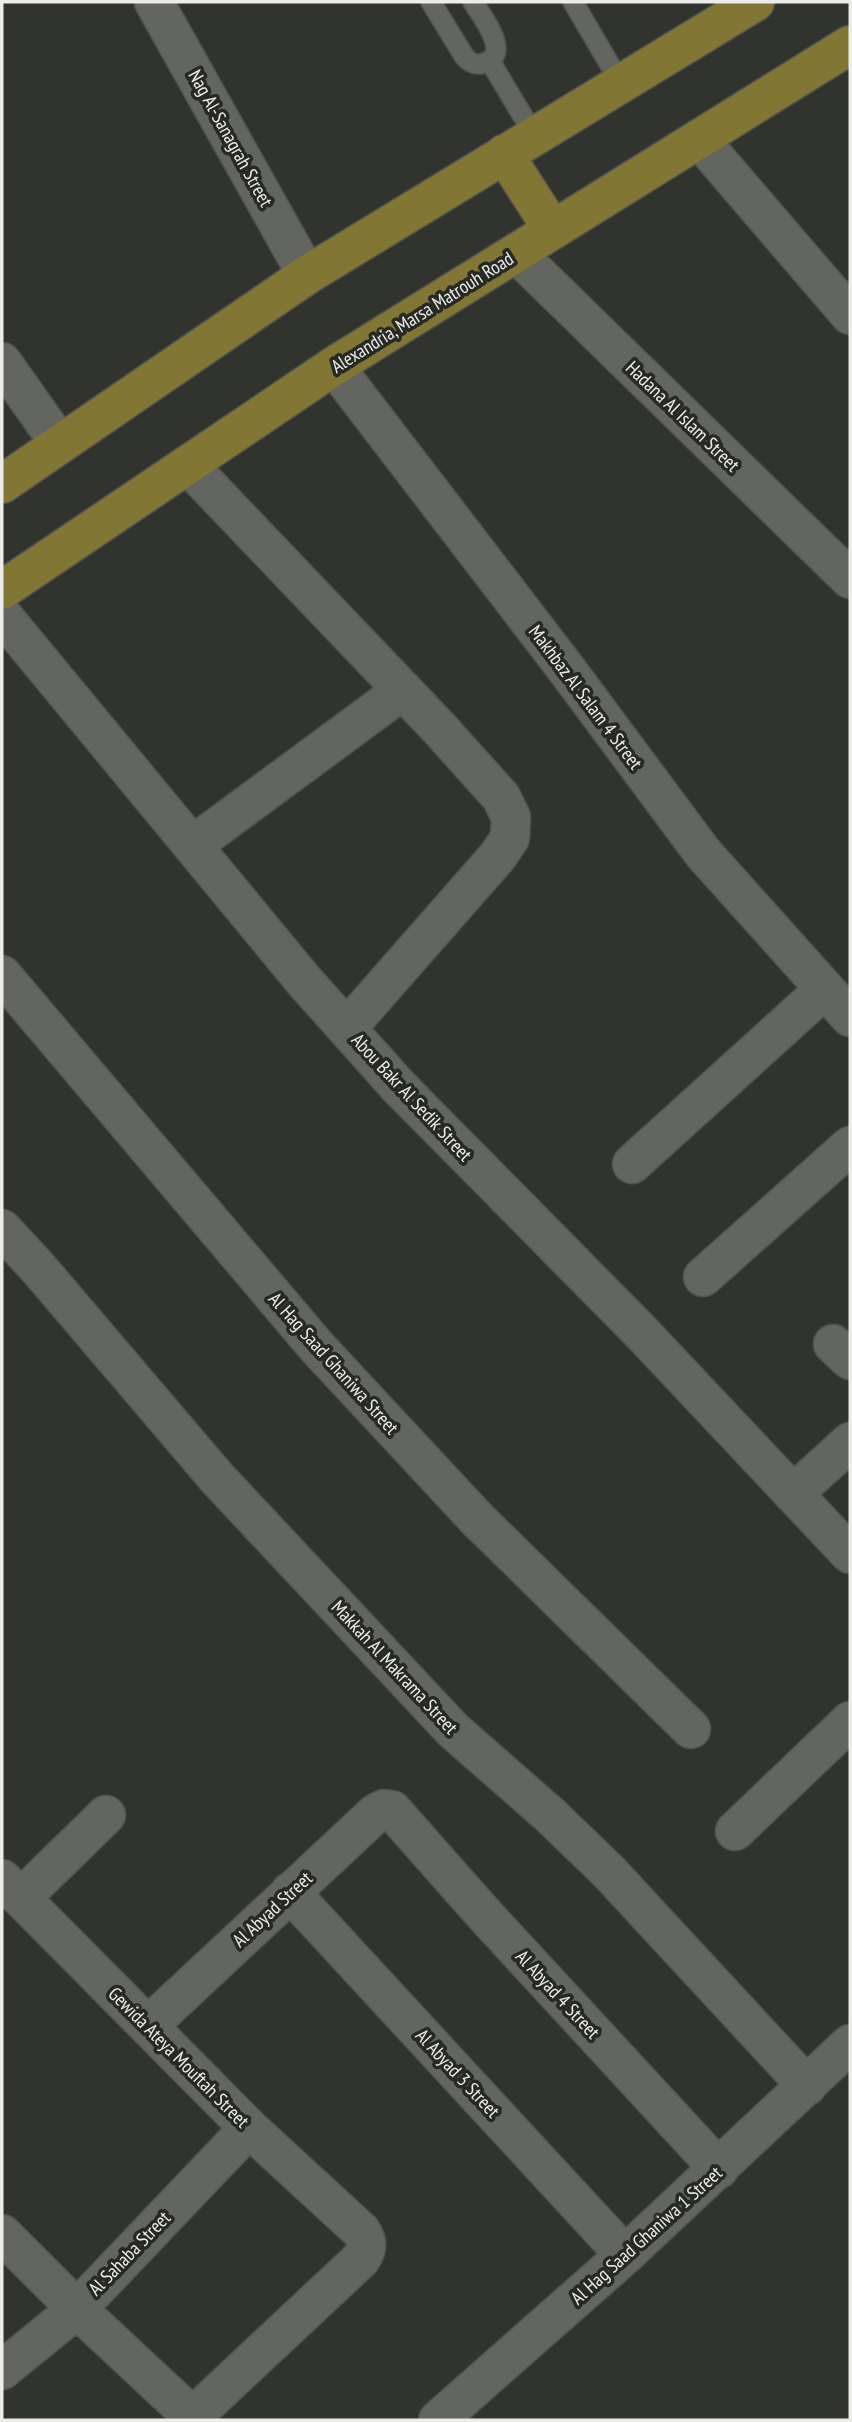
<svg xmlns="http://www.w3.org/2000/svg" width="852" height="2422" font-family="'PT Sans Narrow',sans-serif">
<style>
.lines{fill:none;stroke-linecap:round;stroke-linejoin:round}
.service-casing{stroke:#50524d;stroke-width:22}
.minor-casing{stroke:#50524d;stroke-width:41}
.primary-casing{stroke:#50524d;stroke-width:41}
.service{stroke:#636560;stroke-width:19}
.minor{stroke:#636560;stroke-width:38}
.primary{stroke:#827635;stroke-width:38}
.labels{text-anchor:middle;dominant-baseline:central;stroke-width:7;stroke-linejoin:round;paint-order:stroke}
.street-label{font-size:19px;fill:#ecedea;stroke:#272924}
</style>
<rect width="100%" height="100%" fill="#31332e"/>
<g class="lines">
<defs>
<path id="service" d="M431,2L464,56C469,62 475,66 484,63C513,55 481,15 473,2
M573,2L620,82
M490,61L534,135"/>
<path id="minor" d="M154,2L307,275
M699,139L850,315
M516,253L850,579
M2,362L60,444
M334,366L567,670L703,853L850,1017
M188,465L439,728L501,797L511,817L510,838L497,857L347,1028
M2,615L305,982L398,1086L640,1331L850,1554
M193,845L403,690
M2,975L316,1346L476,1518L691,1729
M632,1164L825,989
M2,1229L39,1269L217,1478L453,1730L551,1816L609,1872L807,2086
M703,1277L850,1146
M833,1344L850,1360
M793,1494L850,1442
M735,1831L850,1721
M2,1879L249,2128L361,2231C368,2242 368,2248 361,2259L189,2420
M290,1892L625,2255
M21,1898L106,1815
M149,2025L376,1813L384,1809L392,1810L483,1913L719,2169
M2,2234L77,2309L196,2420
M2,2370L77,2309L249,2128
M438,2420L625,2255L850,2044"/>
<path id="primary" d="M504,154L553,230
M2,484L307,275L755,2
M2,590L334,366L850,45"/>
</defs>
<use href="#service" class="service-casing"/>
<use href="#minor" class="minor-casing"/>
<use href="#primary" class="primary-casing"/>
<use href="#service" class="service"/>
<use href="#minor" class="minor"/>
<use href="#primary" class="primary"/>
</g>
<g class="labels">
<g class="street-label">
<text transform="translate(231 138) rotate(61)">Nag Al-Sanagrah Street</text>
<text transform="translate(422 312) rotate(-32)">Alexandria, Marsa Matrouh Road</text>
<text transform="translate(683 416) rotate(44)">Hadana Al Islam Street</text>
<text transform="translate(586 697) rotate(53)">Makhbaz Al Salam 4 Street</text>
<text transform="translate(412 1097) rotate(47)">Abou Bakr Al Sedik Street</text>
<text transform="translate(334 1363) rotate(48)">Al Hag Saad Ghaniwa Street</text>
<text transform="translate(395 1667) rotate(47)">Makkah Al Makrama Street</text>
<text transform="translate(272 1909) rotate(-43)">Al Abyad Street</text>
<text transform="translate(558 1994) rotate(47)">Al Abyad 4 Street</text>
<text transform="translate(179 2057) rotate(45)">Gewida Ateya Mouftah Street</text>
<text transform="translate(458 2073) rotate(47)">Al Abyad 3 Street</text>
<text transform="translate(646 2235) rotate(-42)">Al Hag Saad Ghaniwa 1 Street</text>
<text transform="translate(129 2253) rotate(-46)">Al Sahaba Street</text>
</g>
</g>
<rect width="852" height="2422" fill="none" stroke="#ecedea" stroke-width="7"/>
</svg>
